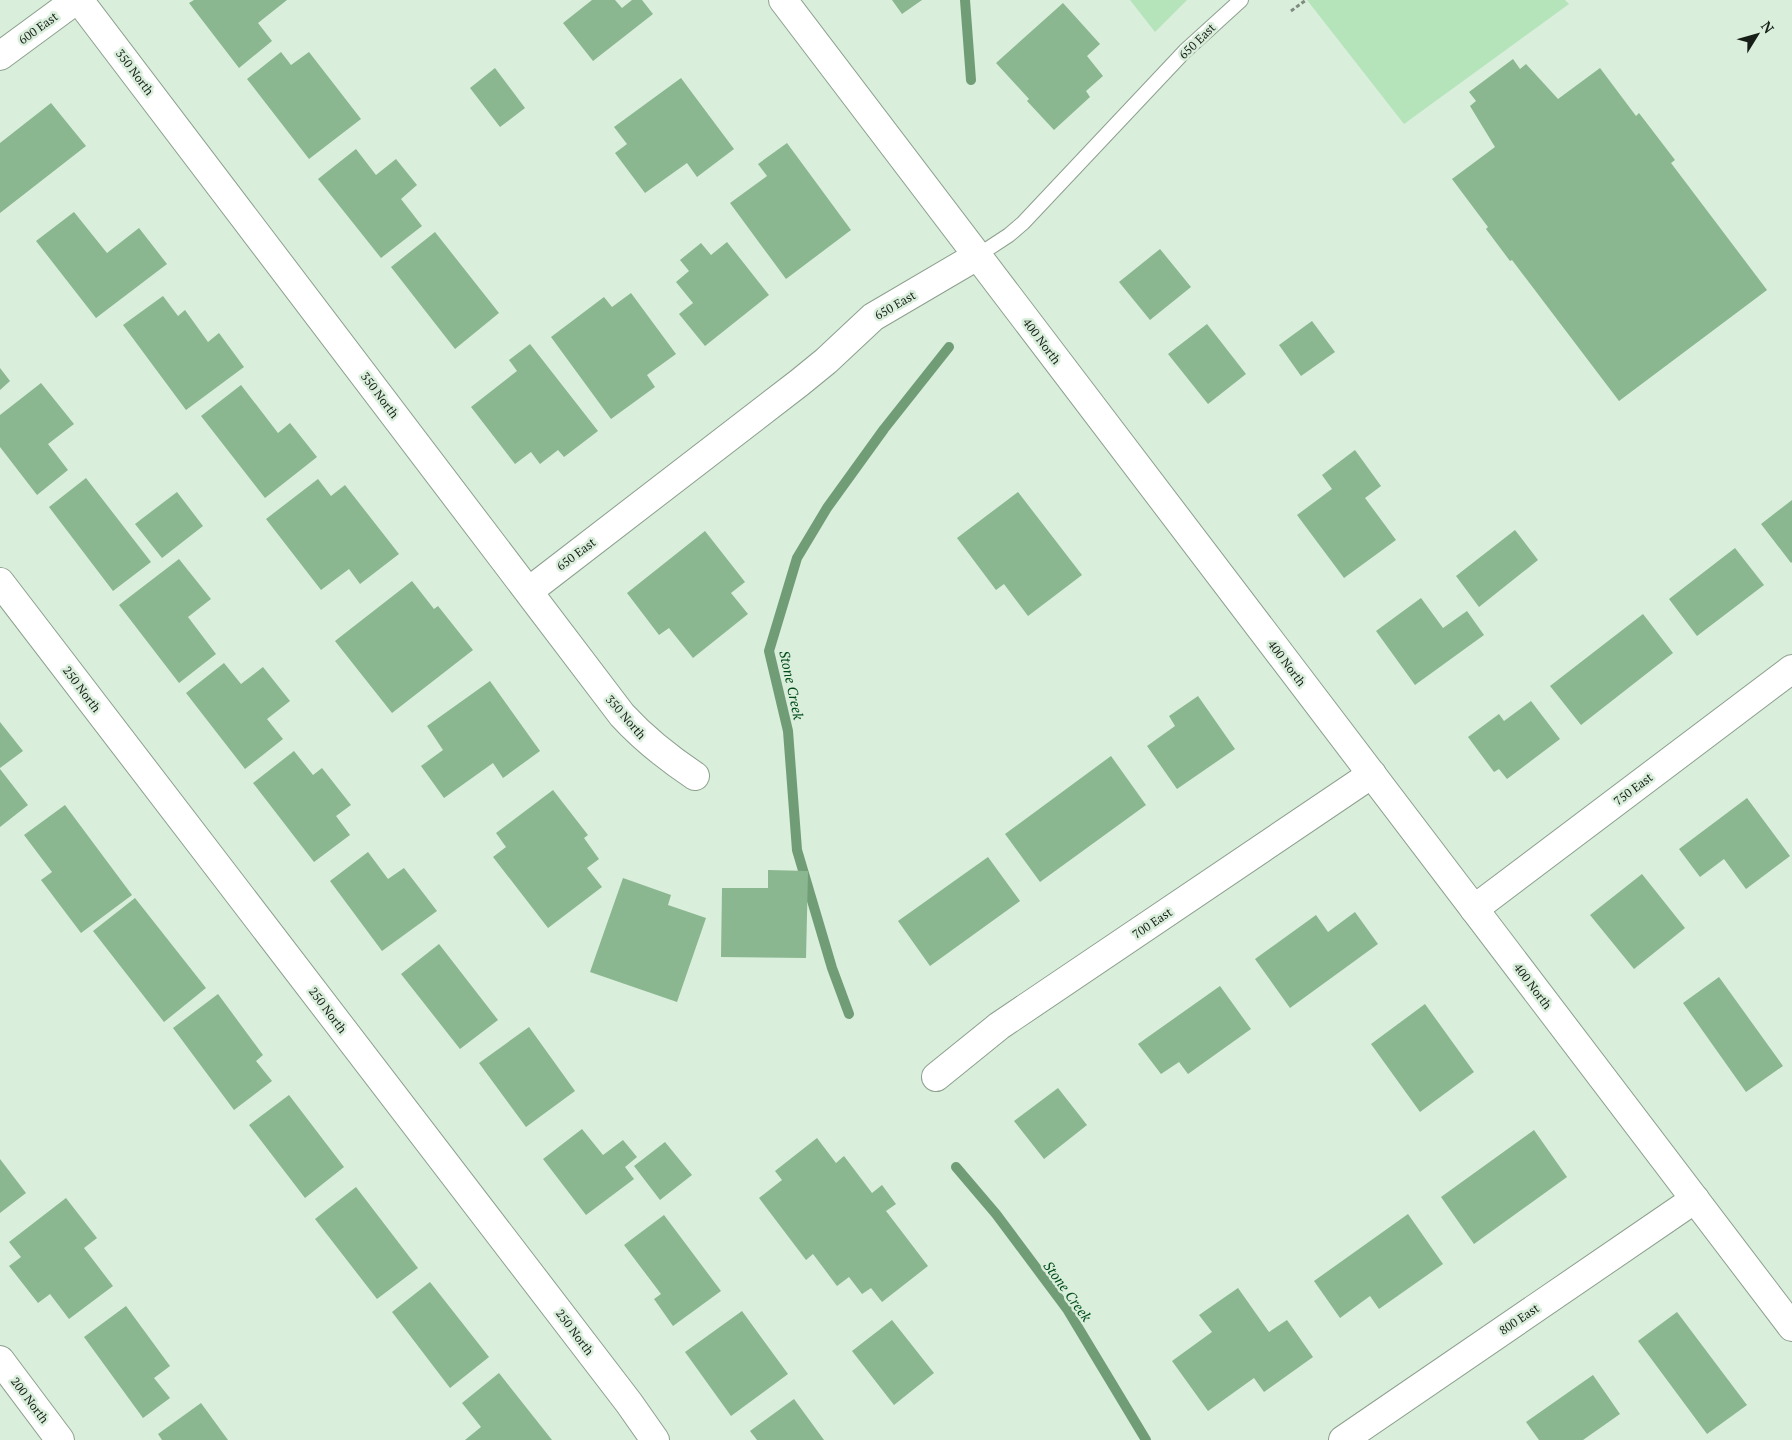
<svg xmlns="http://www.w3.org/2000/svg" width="1792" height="1440" font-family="'PT Serif',serif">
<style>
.green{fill:#b5e4ba}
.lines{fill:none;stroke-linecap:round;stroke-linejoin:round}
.stream{stroke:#719d76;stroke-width:10}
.building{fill:#8ab78f}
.lane-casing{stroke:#8da08e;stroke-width:16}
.street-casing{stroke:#8da08e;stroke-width:30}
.secondary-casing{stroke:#8da08e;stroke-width:30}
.path{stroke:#7d8c7e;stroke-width:3;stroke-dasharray:4 2.5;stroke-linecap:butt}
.lane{stroke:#fff;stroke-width:14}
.street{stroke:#fff;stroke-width:28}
.secondary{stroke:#fff;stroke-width:28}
.labels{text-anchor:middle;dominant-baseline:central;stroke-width:5;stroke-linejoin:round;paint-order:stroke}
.street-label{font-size:12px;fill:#171e17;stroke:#d9eedb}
.water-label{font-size:14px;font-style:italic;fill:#014c19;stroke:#d9eedb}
</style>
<rect width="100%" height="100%" fill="#d9eedb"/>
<path class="green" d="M1130,0H1187L1155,32Z
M1307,0H1565L1569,4L1404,124Z"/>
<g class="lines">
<path class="stream" d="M965,0L971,80
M849,1014L832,968L797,850L788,731L769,651L797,558L827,508L884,429L949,347
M956,1167L996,1214L1067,1309L1146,1440"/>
</g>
<path class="building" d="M194,0H287L258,23L272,41L239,68L189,3Z
M592,0H615L622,8L632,0H642L653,14L593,61L563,23Z
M892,0H922L902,14Z
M1063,3L1100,44L1087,56L1103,76L1086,91L1090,97L1054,130L1027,101L1029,99L996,63Z
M281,52L291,65L309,52L361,119L309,159L247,79Z
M1513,59L1520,69L1526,64L1558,99L1600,68L1636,116L1639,113L1675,160L1671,163L1767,290L1619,401L1512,260L1510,261L1486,229L1488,227L1452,179L1495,147L1470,106L1476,101L1469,92Z
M495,68L525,108L500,127L470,88Z
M681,78L734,149L697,177L687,163L645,193L615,153L627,144L614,127Z
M51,103L86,146L0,213V143Z
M787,143L851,230L786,279L730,203L767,176L758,164Z
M356,149L376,175L396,159L417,185L401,199L422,226L381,258L318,179Z
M74,212L107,253L139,228L167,264L96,318L36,241Z
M435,232L499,313L455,349L391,267Z
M727,242L769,295L705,346L679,314L693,303L676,282L689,271L680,260L701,243L711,255Z
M1160,249L1191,287L1150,320L1119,282Z
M631,293L676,354L647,375L655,387L611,419L551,337L604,297L612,307Z
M163,296L178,316L185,310L208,342L219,333L244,367L186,410L123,325Z
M1312,321L1335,352L1301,376L1279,345Z
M1207,324L1246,374L1208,404L1168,354Z
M530,344L598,431L564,457L558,450L540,464L531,452L515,464L471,407L517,371L509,360Z
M0,368L10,381L0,390Z
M41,383L74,424L48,444L68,470L37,495L0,447V415Z
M241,385L278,433L290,423L317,457L265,498L201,416Z
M1355,450L1381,486L1365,498L1396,540L1344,578L1297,515L1332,489L1322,475Z
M86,478L151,562L113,591L49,507Z
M318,479L331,496L345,485L399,554L360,584L349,569L321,590L266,519Z
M177,492L203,526L162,558L135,524Z
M1018,492L1082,575L1028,616L1004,584L996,590L957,538Z
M1792,500V562L1791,563L1761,524Z
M1515,530L1538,560L1479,607L1456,576Z
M705,531L745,582L731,593L748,614L693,658L669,628L659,635L627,593Z
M1735,548L1764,585L1697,636L1669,599Z
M179,559L211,599L188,617L216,654L179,683L119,605Z
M412,581L434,609L438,606L473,650L392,713L335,641Z
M1421,598L1443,628L1467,611L1484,635L1415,685L1376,631Z
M1643,614L1673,653L1581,725L1550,686Z
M224,663L241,684L263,667L290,701L267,719L283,739L245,769L186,693Z
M490,681L540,751L503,778L493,763L444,798L421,766L443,750L427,726Z
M1198,696L1235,749L1177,789L1147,746L1175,726L1169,716Z
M1531,701L1560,739L1507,779L1499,769L1494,772L1468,737L1499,714L1504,721Z
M0,722L23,751L0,768Z
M294,751L313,775L322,768L351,805L336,816L350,835L314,862L253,783Z
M1111,756L1146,805L1040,882L1005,834Z
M0,769L28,805L0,827Z
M553,790L588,835L584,838L599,859L587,868L602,887L548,928L493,857L506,847L496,833Z
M1747,798L1790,856L1746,889L1724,859L1700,877L1679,849Z
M65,805L132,895L81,933L41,880L52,872L24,835Z
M368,852L388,879L404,868L437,911L382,951L330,881Z
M988,857L1020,901L930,966L898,921Z
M768,870L808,871L806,958L721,957L722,888H768Z
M1642,874L1685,928L1634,969L1590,915Z
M623,878L671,895L668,905L706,918L677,1002L590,972Z
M135,898L206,988L164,1022L93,931Z
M1355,912L1378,944L1290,1008L1255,959L1316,915L1328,932Z
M439,944L498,1020L460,1049L401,974Z
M1719,977L1783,1066L1746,1092L1683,1003Z
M1220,986L1251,1029L1188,1074L1179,1062L1161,1074L1138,1044Z
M218,994L263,1055L256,1061L272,1081L234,1110L173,1028Z
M1425,1004L1474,1072L1420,1112L1371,1044Z
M529,1027L575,1091L526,1127L479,1063Z
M1058,1088L1087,1125L1044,1159L1014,1121Z
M289,1095L344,1167L305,1198L249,1125Z
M582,1129L603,1155L623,1140L637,1157L625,1167L634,1179L586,1215L543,1159Z
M1534,1130L1567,1177L1474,1244L1441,1197Z
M817,1138L836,1163L844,1156L872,1193L882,1185L896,1204L886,1211L928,1266L882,1302L871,1288L862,1294L849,1277L837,1286L813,1254L806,1260L759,1198L782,1180L775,1171Z
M665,1142L692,1175L660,1200L634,1166Z
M0,1159L26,1193L0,1213Z
M356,1187L418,1268L377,1299L315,1219Z
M66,1198L97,1238L84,1248L113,1286L69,1319L50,1294L38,1303L9,1266L21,1257L9,1242Z
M1408,1214L1443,1264L1379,1309L1370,1296L1340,1318L1314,1281Z
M664,1215L721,1291L673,1326L654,1299L661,1294L624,1245Z
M430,1282L489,1357L450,1388L392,1312Z
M1238,1288L1269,1332L1287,1320L1313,1357L1264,1392L1254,1378L1208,1411L1172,1361L1212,1332L1199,1315Z
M126,1306L170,1366L154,1378L170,1398L143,1418L84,1337Z
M742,1311L788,1374L731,1416L685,1352Z
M1677,1312L1747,1405L1707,1434L1638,1341Z
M892,1320L934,1373L894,1405L852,1351Z
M499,1373L552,1440H465L481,1427L462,1403Z
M1593,1375L1620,1414L1583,1440H1539L1526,1422Z
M794,1399L824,1440H757L750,1431Z
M201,1403L228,1440H162L158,1434Z"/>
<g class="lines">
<defs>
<path id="lane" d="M977,256L1009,235L1023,223L1185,51L1241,0"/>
<path id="street" d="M79,0L622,715C644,739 668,758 695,776
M0,56L76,0
M0,582L629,1403L655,1440
M529,591L799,383L826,361L873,317L977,256
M1474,909L1792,669
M936,1077L999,1026L1372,774
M0,1360L60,1440
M1343,1440L1695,1199"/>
<path id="secondary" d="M783,0L1792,1327"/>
</defs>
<use href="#lane" class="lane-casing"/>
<use href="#street" class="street-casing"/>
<use href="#secondary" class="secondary-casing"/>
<path class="path" d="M1291,11L1306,0"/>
<use href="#lane" class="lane"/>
<use href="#street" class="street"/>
<use href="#secondary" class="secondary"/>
</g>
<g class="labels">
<g class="street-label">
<text transform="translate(38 28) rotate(-36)">600 East</text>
<text transform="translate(1197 41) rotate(-44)">650 East</text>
<text transform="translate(135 72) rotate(53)">350 North</text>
<text transform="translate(895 305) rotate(-30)">650 East</text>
<text transform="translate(1042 341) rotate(53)">400 North</text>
<text transform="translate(380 395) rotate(53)">350 North</text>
<text transform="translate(576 554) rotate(-37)">650 East</text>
<text transform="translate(1287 663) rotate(53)">400 North</text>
<text transform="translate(82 689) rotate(53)">250 North</text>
<text transform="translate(626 717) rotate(49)">350 North</text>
<text transform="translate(1633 789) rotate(-37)">750 East</text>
<text transform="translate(1152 923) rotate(-34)">700 East</text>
<text transform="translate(1533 986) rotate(53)">400 North</text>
<text transform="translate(328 1010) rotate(53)">250 North</text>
<text transform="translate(1519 1319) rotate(-34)">800 East</text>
<text transform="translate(575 1332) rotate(53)">250 North</text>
<text transform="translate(30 1400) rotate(53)">200 North</text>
</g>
<g class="water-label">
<text transform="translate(792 685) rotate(78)">Stone Creek</text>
<text transform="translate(1068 1291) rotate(54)">Stone Creek</text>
</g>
</g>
<g transform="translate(1757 35) rotate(53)" stroke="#d9eedb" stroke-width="4" paint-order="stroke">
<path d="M0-4L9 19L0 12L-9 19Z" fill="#171e17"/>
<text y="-8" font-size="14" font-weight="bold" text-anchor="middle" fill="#171e17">N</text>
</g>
</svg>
